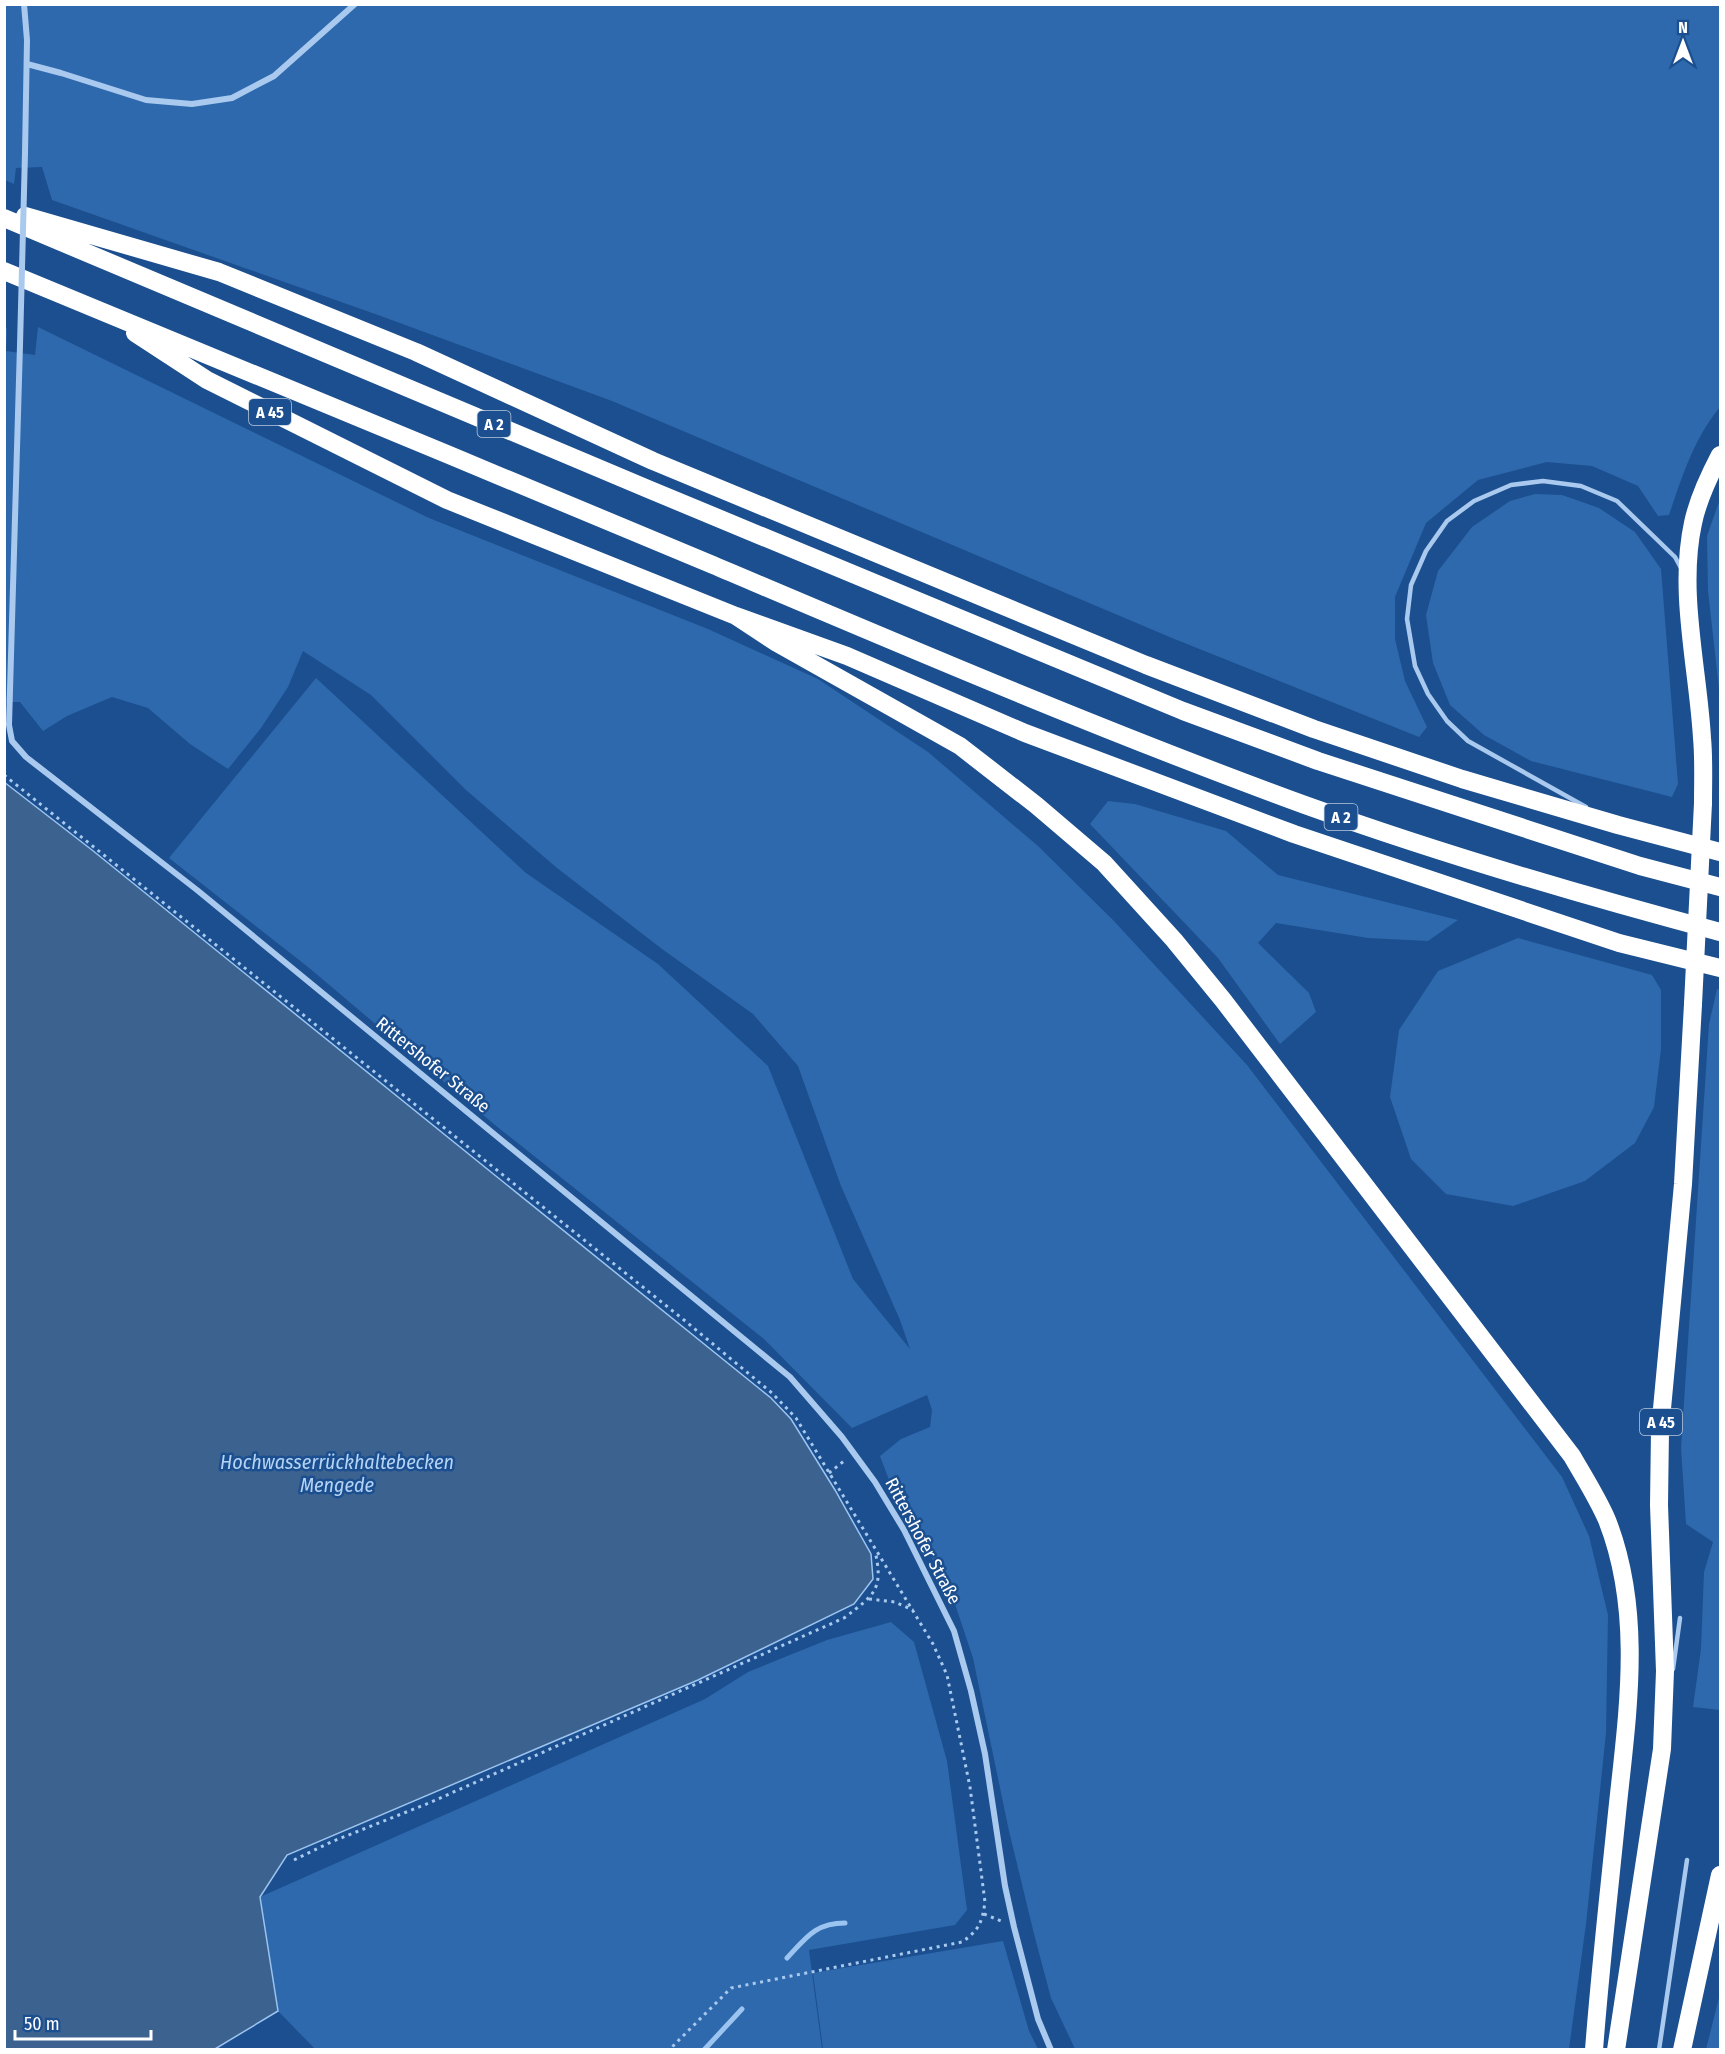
<svg xmlns="http://www.w3.org/2000/svg" width="1725" height="2054" font-family="'Fira Sans Condensed',sans-serif">
<style>
.green{fill:#2e69ad}
.water{fill:#3c6290;stroke:#9cc4f0;stroke-width:1.5}
.lines{fill:none;stroke-linecap:round;stroke-linejoin:round}
.stream{stroke:#9cc4f0;stroke-width:5}
.path{stroke:#a9c9ee;stroke-width:3;stroke-dasharray:3 4.5;stroke-linecap:butt}
.lane{stroke:#a9c9ee;stroke-width:4.5}
.street{stroke:#a9c9ee;stroke-width:6}
.highway{stroke:#fff;stroke-width:18}
.street-bridge{stroke:#a9c9ee;stroke-width:6}
.highway-bridge{stroke:#fff;stroke-width:18}
.labels{text-anchor:middle;dominant-baseline:central;stroke-width:5;stroke-linejoin:round;paint-order:stroke}
.shield{fill:#1b4f8f;stroke:#bbcadd;stroke-width:1.5}
.shield-label{font-size:16px;font-weight:bold;fill:#fff}
.street-label{font-size:18px;fill:#fff;stroke:#1b4f8f}
.water-label{font-size:20px;font-style:italic;fill:#b5d3f5;stroke:#1b4f8f}
</style>
<rect width="100%" height="100%" fill="#1b4f8f"/>
<path class="green" d="M4,5H1720V407C1694,438 1682,477 1669,515L1658,516L1638,486L1592,466L1547,462L1478,480L1426,523L1395,597V639L1405,681L1427,727L1419,737L1172,638L612,401L378,315L52,200L42,167L16,168L14,184L5,180Z
M5,326L7,329L6,351L35,355L38,327L429,518L708,629L818,679L928,752L1038,846L1113,920L1247,1065L1562,1477L1589,1536L1608,1615L1606,1733L1586,1924L1569,2049H1075L1051,1998L1034,1934L1009,1831L973,1658L954,1601L924,1543L889,1480L880,1456L901,1439L930,1427L932,1410L927,1395L852,1428L764,1339L495,1125L308,967L169,858L316,678L526,873L658,964L768,1066L853,1279L910,1349L900,1320L841,1186L798,1066L753,1014L662,949L557,868L466,790L371,695L303,651L288,687L261,728L228,769L190,744L148,708L112,697L67,716L43,731L20,702H8L5,704Z
M1535,494L1562,495L1599,508L1635,532L1661,569L1678,784L1672,797L1531,761L1484,735L1450,705L1433,663L1426,615L1438,571L1472,527L1510,501Z
M1720,499V796L1719,689L1708,591L1707,536Z
M1108,801L1135,804L1226,831L1278,875L1458,920L1428,941L1368,938L1276,923L1258,943L1309,993L1316,1012L1280,1044L1218,958L1090,824Z
M1518,938L1652,975L1661,990V1049L1654,1107L1635,1143L1585,1181L1513,1206L1446,1194L1411,1159L1390,1097L1399,1030L1438,971Z
M1717,989L1720,990V1710L1693,1707L1701,1649L1704,1572L1713,1542L1686,1524L1681,1448L1709,1024Z
M891,1622L914,1642L947,1761L967,1910L955,1925L809,1950L822,2049L316,2050L278,2011L260,1897L705,1699L748,1672L827,1640Z
M1003,1941L1029,2031L1038,2049H823L813,1973Z
M1720,1994V2049H1706Z"/>
<path class="water" d="M4,782L92,850L771,1398L791,1419L835,1490L871,1554L873,1579L854,1604L698,1680L287,1855L260,1897L278,2011L215,2049H5Z"/>
<g class="lines">
<path class="stream" d="M787,1958C806,1938 815,1923 845,1923
M704,2050L742,2009"/>
<path class="path" d="M4,775L684,1320L772,1393L796,1418L933,1644L947,1675L970,1787L985,1902C982,1923 979,1930 962,1942L731,1988L669,2050
M829,1473L844,1461
M869,1599L895,1602L913,1610
M294,1860L331,1842L429,1803L844,1618C874,1595 884,1590 875,1551
M984,1914L1001,1921"/>
<path class="lane" d="M1586,807L1468,741L1447,721L1428,694L1415,666L1407,619L1411,585L1426,551L1447,521L1474,501L1511,485L1543,481L1581,486L1617,501L1675,557L1681,568
M1673,1669L1680,1618
M1659,2050L1687,1860"/>
<path class="street" d="M24,4L27,40L25,153
M27,64L61,73L146,100L192,104L232,98L274,76L355,4
M20,345L9,725L12,741L26,757L197,890L790,1377L842,1437L875,1482L904,1530L954,1631L971,1691L985,1754L1005,1886L1014,1927L1038,2019L1051,2050"/>
<path class="highway" d="M25,216L219,272L416,352L653,461L1146,665L1314,729L1462,779L1618,825L1720,852
M4,218L648,489L1183,711L1318,761L1640,866L1720,887
M4,271C241,369 477,466 713,565C909,648 1105,732 1305,805C1441,854 1581,895 1720,932
M135,333L207,380L447,500L736,616L847,656L1025,733L1294,834L1619,943L1720,968
M736,616L777,643L960,746L1036,805L1104,863L1174,940L1223,1000L1572,1456C1584,1477 1597,1497 1607,1520C1644,1614 1627,1716 1617,1813C1609,1892 1600,1971 1594,2050
M1703,803C1703,781 1704,759 1702,738C1698,668 1678,592 1693,523C1698,499 1709,476 1720,455
M1616,2050L1662,1749L1665,1671L1659,1505L1660,1430L1683,1184L1693,1004
M1682,2050L1720,1875"/>
<path class="street-bridge" d="M20,345L25,153"/>
<path class="highway-bridge" d="M1693,1004L1703,803"/>
</g>
<g class="labels">
<g class="shield">
<rect x="249" y="399" width="42" height="26" rx="4.5"/>
<rect x="477.5" y="411" width="33" height="26" rx="4.5"/>
<rect x="1324.5" y="804" width="33" height="26" rx="4.5"/>
<rect x="1640" y="1409" width="42" height="26" rx="4.5"/>
</g>
<g class="shield-label">
<text x="270" y="412">A 45</text>
<text x="494" y="424">A 2</text>
<text x="1341" y="817">A 2</text>
<text x="1661" y="1422">A 45</text>
</g>
<g class="street-label">
<text transform="translate(433 1065) rotate(39)">Rittershofer Straße</text>
<text transform="translate(923 1541) rotate(62)">Rittershofer Straße</text>
</g>
<g class="water-label">
<text x="337" y="1462">Hochwasserrückhaltebecken<tspan x="337" dy="23">Mengede</tspan></text>
</g>
</g>
<rect width="1725" height="2054" fill="none" stroke="#ffffff" stroke-width="12"/>
<g transform="translate(1683 42)" stroke="#1b4f8f" stroke-width="4.5" paint-order="stroke">
<path d="M0-4.5L10 22L0 15L-10 22Z" fill="#ffffff"/>
<text y="-9" font-size="16" font-weight="bold" text-anchor="middle" fill="#ffffff">N</text>
</g>
<path d="M15 2030v9h136v-9" fill="none" stroke="#ffffff" stroke-width="3"/>
<text x="24" y="2030" font-size="18" fill="#ffffff" stroke="#1b4f8f" stroke-width="4.5" paint-order="stroke">50 m</text>
</svg>
